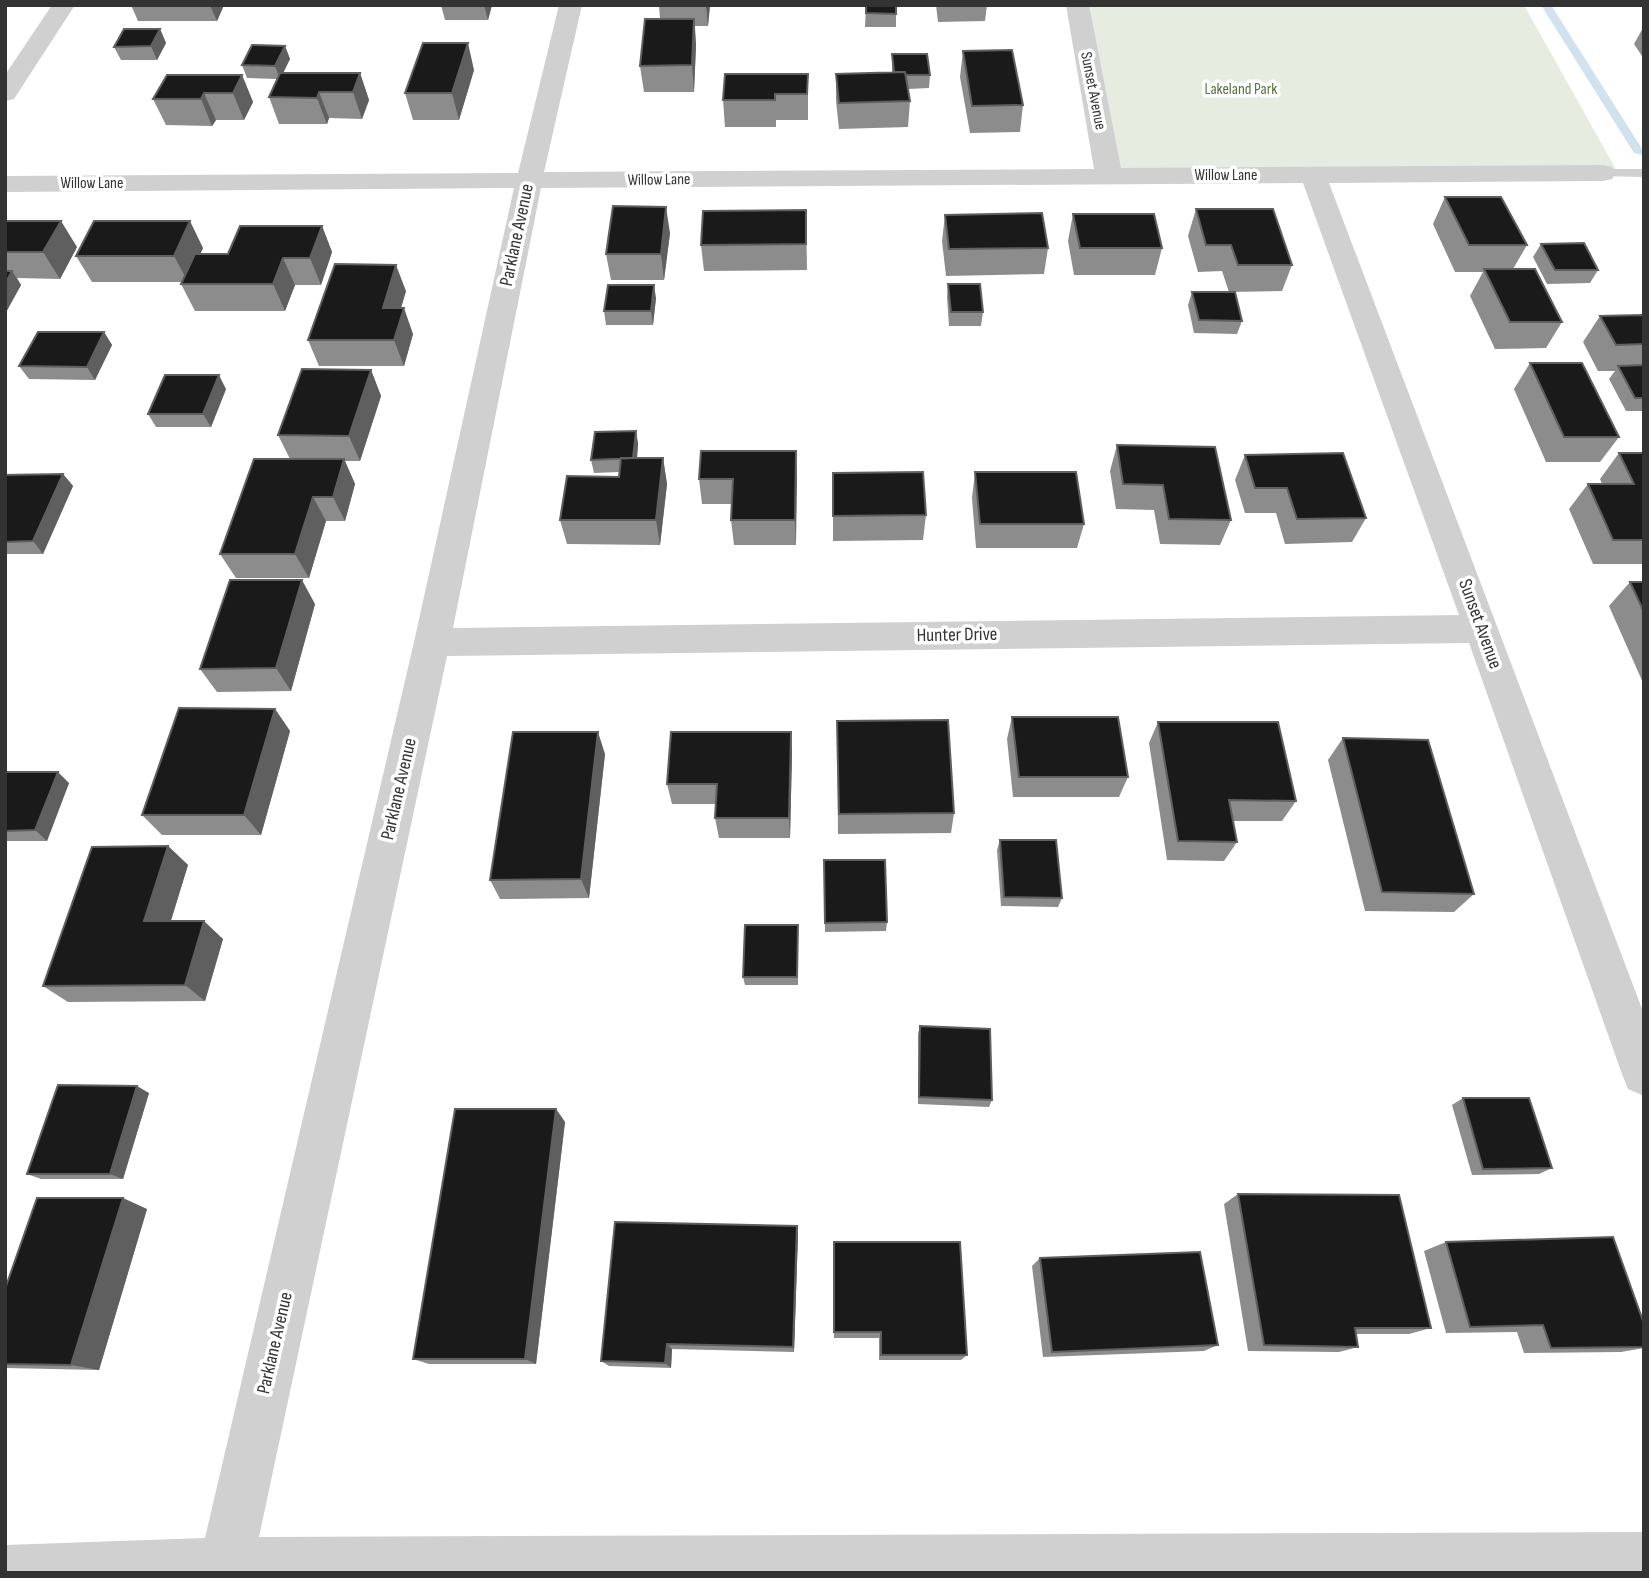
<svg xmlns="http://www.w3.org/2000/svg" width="1649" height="1578" font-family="'Sofia Sans Condensed',sans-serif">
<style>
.green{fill:#e6ecdf}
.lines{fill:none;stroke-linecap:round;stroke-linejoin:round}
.stream{fill:#cfe2ee;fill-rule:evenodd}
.lane{fill:#d0d0d0;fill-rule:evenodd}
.street{fill:#d0d0d0;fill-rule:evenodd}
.wall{fill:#8c8c8c}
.shaded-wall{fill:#5f5f5f}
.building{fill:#1a1a1a;stroke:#5f5f5f;stroke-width:2}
.labels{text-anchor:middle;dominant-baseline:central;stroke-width:7;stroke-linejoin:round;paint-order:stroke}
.far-park-label{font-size:16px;fill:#56703f;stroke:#fff}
.far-street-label{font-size:16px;fill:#333;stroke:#fff}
.street-label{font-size:19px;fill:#333;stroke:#fff}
</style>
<rect width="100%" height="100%" fill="#fff"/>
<path class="green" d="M1077,5H1524L1618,173L1109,176Z"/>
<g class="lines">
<path class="stream" d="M1541,5H1551L1644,152L1643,155L1634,153Z"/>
<path class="lane" d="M1603,169H1644V177L1598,176L1596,173L1598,170Z"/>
<path class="street" d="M52,5H75L14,99L5,101V75Z
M559,5H582L544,172L1094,169L1066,5H1089L1121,168L1603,165L1612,167L1616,173L1612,179L1603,181L1329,183L1644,1014V1096L1628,1089L1622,1074L1469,643L447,656L259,1537L1644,1532V1573H5V1545L205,1538L414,642L514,188L5,192V176L518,173ZM1303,183L1459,615L453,628L541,188Z"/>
</g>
<path class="wall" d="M131,5H224L217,21H138Z
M441,5H492L488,20H445Z
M659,5H710L708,26H695L696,45L694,92H644L640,66L660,19Z
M866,5H896V27H865Z
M936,5H987L985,21L938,22Z
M1644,26V59L1634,44Z
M160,29L166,43L157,60H121L114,47Z
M285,46L290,59L283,73H360L369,100L362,119L329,118L327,124H279L269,97L277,79L247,78L242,65Z
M963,51L1023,105L1020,132L970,133L960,77Z
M892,54L930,75L929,88L908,89L910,101L908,127L839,129L836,101V74L892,72Z
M474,70L459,120H413L405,93Z
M808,74V120H776V127H725L723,100Z
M242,75L253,102L244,120H216L212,126L166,125L153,99Z
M1445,197L1527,245L1513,269L1562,322L1546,348L1495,349L1470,296L1483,272H1455L1433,224Z
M1196,209L1292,265L1282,291L1229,292L1222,271L1198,272L1188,236Z
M806,210L807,270L704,271L701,245Z
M1073,214L1162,248L1155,275H1074L1068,241Z
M945,215L1048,248L1044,274L946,276L942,241Z
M5,221L77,247L60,279L17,278L21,285L5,314Z
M322,226L332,252L321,285H295L285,311H195L181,284L182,282H92L76,256L203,248L200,254H228Z
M670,233L664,280H611L606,254Z
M1541,244L1598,270L1590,283L1547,284L1533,257Z
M948,284L983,312L981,326H949L947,297Z
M406,291L401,308L413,334L404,366H319L308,340Z
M1192,292L1242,321L1237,334L1194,333L1188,305Z
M656,298L653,325H606L604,311Z
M1600,316L1644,318V411H1626L1609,379L1615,371H1598L1583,342Z
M104,332L112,345L95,380L29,379L19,366Z
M1530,363L1619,437L1600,462H1546L1514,389Z
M371,370L381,396L360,461H345L355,484L345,521H326L309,578H236L220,554L290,459L278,435Z
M226,389L211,427H156L148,414Z
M636,431L638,444L637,458H663L667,484L660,545L567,544L560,520L619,477V472L594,473L591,460Z
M1117,445L1231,520L1220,545L1160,544L1154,510L1116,509L1110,471Z
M796,451V545H734L731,520L732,504H702L699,479Z
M1619,453H1644V564H1593L1569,509L1588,484H1602L1600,479Z
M1245,455L1366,518L1352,542L1285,544L1276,513H1245L1235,480Z
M975,472L1084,524L1077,548H976L972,498Z
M833,473L926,515L923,540L833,541Z
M63,474L73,486L43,554H5V475Z
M1630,582H1644V685L1609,606Z
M315,604L291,691L217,692L200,669Z
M275,709L290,731L261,835H162L142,815Z
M1012,717L1128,777L1119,797H1013L1007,739Z
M837,721L954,813L951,833L838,834Z
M1158,722L1296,801L1282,821H1233L1237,842L1224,861L1167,860L1149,743Z
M791,732L792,753L790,838H719L715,818L716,804H672L667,784Z
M1343,738L1474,894L1454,912L1365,911L1328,760Z
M605,754L589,898L500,899L490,880Z
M5,772L69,783L47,841H5Z
M1000,840L1062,898L1058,907L1001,906L997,850Z
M168,846L188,865L171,921L223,939L205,1001L68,1002L43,986Z
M824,860L887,922L886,931L825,932Z
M798,925V985H745L743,977Z
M920,1026L992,1100L989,1107L918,1104V1034Z
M149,1093L123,1179H41L27,1174Z
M1463,1098L1552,1168L1539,1174L1472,1175L1452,1105Z
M556,1109L565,1122L536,1364H429L413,1359Z
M1238,1194L1431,1328L1409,1334H1356L1358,1347L1339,1352L1248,1351L1224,1204Z
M147,1209L99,1370L5,1368V1289Z
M797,1226L798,1235L794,1352L672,1349L671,1368L609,1366L601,1361Z
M834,1242L967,1355L961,1360H879V1338H834Z
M1446,1242L1644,1324V1348L1621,1352L1524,1353L1517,1332L1446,1333L1424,1251Z
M1040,1258L1218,1345L1204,1351L1043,1357L1032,1266Z"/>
<path class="shaded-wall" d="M210,5H224L217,21Z
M484,5H492L488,20Z
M706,5H710L708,26Z
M694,19L696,45L694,92L692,65Z
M160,29L166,43L157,60L151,46Z
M468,43L474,70L459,120L452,93Z
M285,46L290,59L280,79L275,66Z
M360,73L369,100L362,119L353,92Z
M242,75L253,102L244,120L233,93Z
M319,92L329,118L327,124L317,98Z
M204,93L216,120L212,126L201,99Z
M666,207L670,233L664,280L661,254Z
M61,221L77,247L60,279L43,252Z
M190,221L203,248L188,282L174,256Z
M322,226L332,252L321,285L310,258Z
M283,258L295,285L285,311L273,284Z
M396,265L406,291L393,334L383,308Z
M12,271L21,285L5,314V284Z
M654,285L656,298L653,325L651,311Z
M404,308L413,334L404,366L394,340Z
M104,332L112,345L95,380L87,367Z
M371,370L381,396L360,461L349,436Z
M219,375L226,389L211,427L203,414Z
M636,431L638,444L636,472L633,459Z
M796,451L797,477L796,545L795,520Z
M663,458L667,484L660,545L656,520Z
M344,459L355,484L345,521L333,497Z
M63,474L73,486L43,554L33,541Z
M313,497L326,521L309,578L295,554Z
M302,580L315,604L291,691L276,668Z
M275,709L290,731L261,835L244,815Z
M598,732L605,754L589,898L581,879Z
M791,732L792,753L790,838L789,818Z
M58,772L69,783L47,841L35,830Z
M168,846L188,865L165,939L144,921Z
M204,921L223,939L205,1001L185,985Z
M137,1086L149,1093L123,1179L110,1174Z
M556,1109L565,1122L536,1364L525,1359Z
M123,1198L147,1209L99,1370L71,1365Z
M797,1226L798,1235L794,1352L793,1347Z
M667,1344L672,1349L671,1368L665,1363Z"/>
<path class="building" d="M866,5H896V14L866,13Z
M645,19H694L692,65L640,66Z
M124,29H160L151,46L114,47Z
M423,43H468L452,93H405Z
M252,45L285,46L275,66L242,65Z
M1012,50L1023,105L972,106L963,51Z
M892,54H927L930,75H906L905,72H894Z
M905,72L910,101L839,103L836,74Z
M280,73H360L353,92H319L317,98L269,97Z
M725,74H808L807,94H775V100H723Z
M167,75H242L233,93H204L201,99H153Z
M1445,197H1501L1527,245H1469Z
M613,206L666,207L661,254H606Z
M1196,209H1273L1292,265H1238L1231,245H1206Z
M806,210V244L701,245L703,211Z
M1042,213L1048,248L949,249L945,215Z
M1073,214H1154L1162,248H1080Z
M5,221H61L43,252H5Z
M94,221H190L174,256H76Z
M240,226H322L310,258H283L273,284H181L195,254H228Z
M1584,243L1598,270H1555L1541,244Z
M335,264L396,265L383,308H404L394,340H308Z
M1484,269H1535L1562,322H1510Z
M5,271H12L5,284Z
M948,284H980L983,312H951Z
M608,285H654L651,311H604Z
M1192,292H1235L1242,321L1199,320Z
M1642,315L1644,318V344L1616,345L1600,316Z
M38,332H104L87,367L19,366Z
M1530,363H1582L1619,437H1564Z
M1644,365V398H1635L1618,366Z
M302,369L371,370L349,436L278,435Z
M165,375H219L203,414H148Z
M636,431L633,458L591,460L595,432Z
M1117,445L1215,447L1231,520L1169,519L1163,485L1123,484Z
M701,451H796L795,520H731L733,479H699Z
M1343,453L1366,518L1297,519L1287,488H1255L1245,455Z
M1619,453H1644V540H1613L1588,484H1634Z
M621,458H663L656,520H560L567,476L619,477Z
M254,459H344L333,497H313L295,554H220Z
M923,472L926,515L833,516V473Z
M975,472H1076L1084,524H980Z
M63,474L33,541L5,542V475Z
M230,580H302L276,668L200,669Z
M1630,582H1644V612Z
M179,708L275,709L244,815H142Z
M1012,717H1118L1128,777H1019Z
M948,720L954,813L839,814L837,721Z
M1158,722H1278L1296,801L1229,800L1237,842L1178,841Z
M513,732H598L581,879L490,880Z
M671,732H791L789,818H715L717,784H667Z
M1343,738L1428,740L1474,894L1382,892Z
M5,772H58L35,830L5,831Z
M1000,840H1056L1062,898L1004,897Z
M168,846L144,921H204L185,985L43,986L92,847Z
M824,860H885L887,922L825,923Z
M745,925H798L797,977H743Z
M920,1026L990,1029L992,1100L919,1097Z
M58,1085L137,1086L110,1174H27Z
M1463,1098H1529L1552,1168L1483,1169Z
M455,1109H556L525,1359H413Z
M1238,1194L1399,1195L1431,1328H1355L1358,1347L1264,1345Z
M37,1198H123L71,1365L5,1364V1289Z
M615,1222L797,1226L793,1347L667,1344L665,1363L601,1361Z
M1613,1237L1644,1324V1347L1551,1348L1543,1325L1470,1327L1446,1242Z
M834,1242H960L967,1355H881V1332H834Z
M1200,1252L1218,1345L1052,1352L1040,1258Z"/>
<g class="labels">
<g class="far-park-label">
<text x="1241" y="89">Lakeland Park</text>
</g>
<g class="far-street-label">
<text transform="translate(1093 91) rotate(79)">Sunset Avenue</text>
<text x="1226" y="175">Willow Lane</text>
<text transform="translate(659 180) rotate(-1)">Willow Lane</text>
<text x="92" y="183">Willow Lane</text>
</g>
<g class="street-label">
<text transform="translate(517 235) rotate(-78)">Parklane Avenue</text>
<text transform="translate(1480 624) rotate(70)">Sunset Avenue</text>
<text transform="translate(957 635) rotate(-1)">Hunter Drive</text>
<text transform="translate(399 789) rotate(-77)">Parklane Avenue</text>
<text transform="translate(275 1343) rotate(-77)">Parklane Avenue</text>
</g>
</g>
<rect width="1649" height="1578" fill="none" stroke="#333333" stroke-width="14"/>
</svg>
